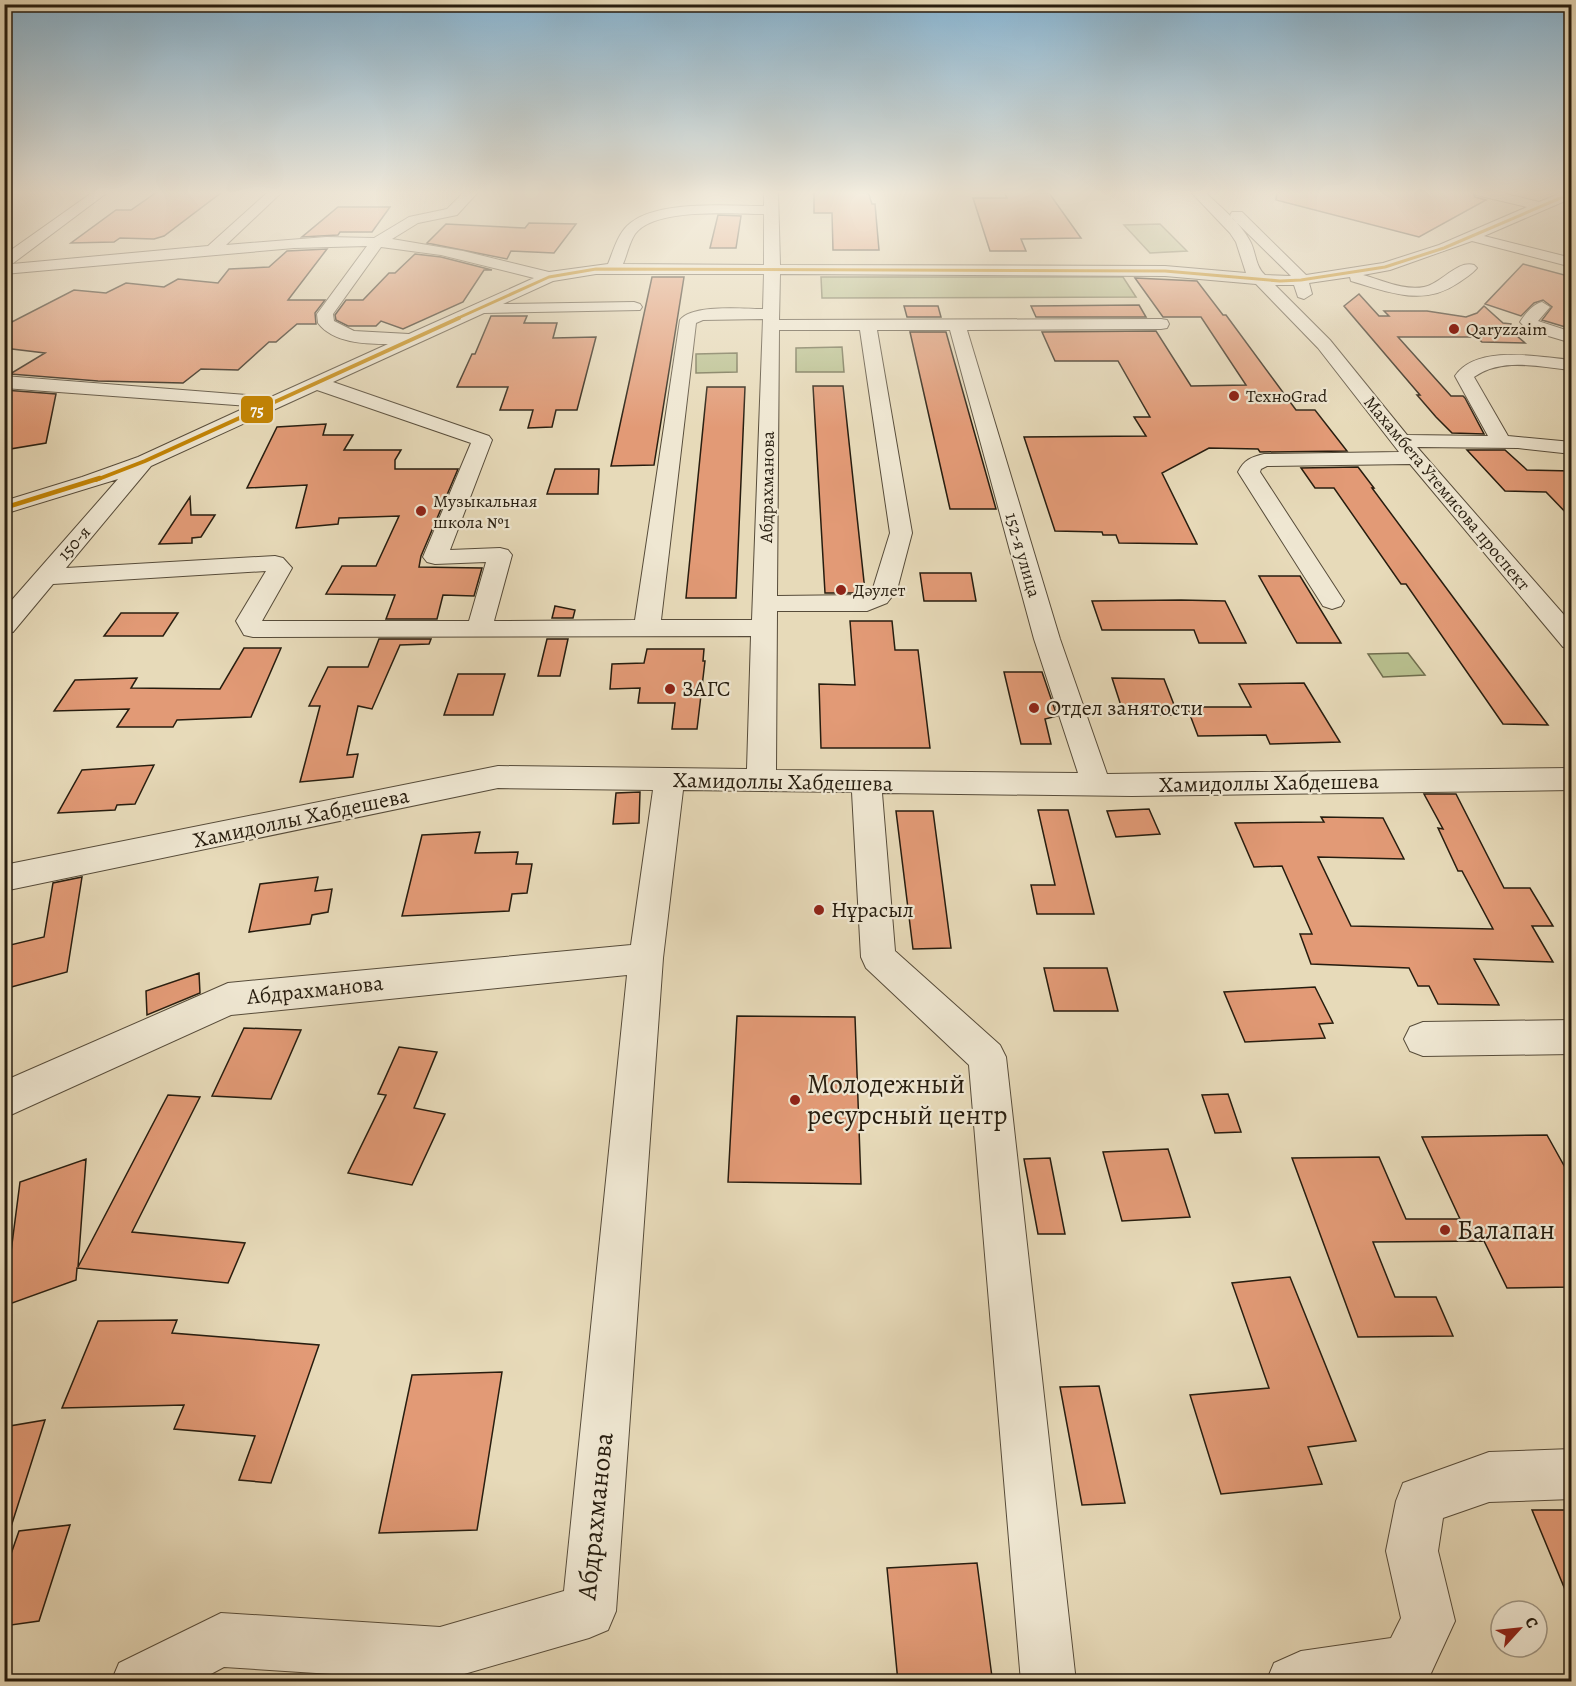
<svg xmlns="http://www.w3.org/2000/svg" width="1576" height="1686" font-family="Alegreya,serif">
<style>
.green{fill:#b8bf8e;stroke:#706e4e;stroke-width:1.5}
.building{fill:#e29a76;stroke:#271d0f;stroke-width:1.5}
.lines{fill:none;stroke-linecap:round;stroke-linejoin:round}
.minor-casing{stroke:#574c3a;stroke-width:2}
.minor{fill:#efe7d2;fill-rule:evenodd}
.bus-1-far2-casing{stroke:#efe7d2;stroke-width:5}
.bus-1-far1-casing{stroke:#efe7d2;stroke-width:7}
.bus-1-casing{stroke:#efe7d2;stroke-width:8}
.bus-1-far2{stroke:#c38404;stroke-width:3}
.bus-1-far1{stroke:#c38404;stroke-width:4}
.bus-1{stroke:#c38404;stroke-width:4.5}
.poi-dot{fill:#8f2418;stroke:#efe7d2;stroke-width:2}
.labels{text-anchor:middle;dominant-baseline:central;stroke-width:4.5;stroke-linejoin:round;paint-order:stroke}
.far-poi-label{font-size:18px;fill:#271d0f;stroke:#efe7d2;text-anchor:start}
.far-street-label{font-size:18px;fill:#271d0f;stroke:#efe7d2}
.poi-label{font-size:22px;fill:#271d0f;stroke:#efe7d2;text-anchor:start}
.street-label{font-size:22px;fill:#271d0f;stroke:#efe7d2}
.near-poi-label{font-size:27px;fill:#271d0f;stroke:#efe7d2;text-anchor:start}
.near-street-label{font-size:27px;fill:#271d0f;stroke:#efe7d2}
.line-badge{stroke:#efe7d2;stroke-width:2}
.badge-label{font-size:16px;text-anchor:middle;font-weight:bold;fill:#fff}
</style>
<rect width="100%" height="100%" fill="#e7dab9"/>
<filter id="stains"><feTurbulence type="fractalNoise" baseFrequency=".00333" numOctaves="4"/><feColorMatrix values="0 0 0 0 .2 0 0 0 0 .09 0 0 0 0 .02 0 0 0 .5 -.17"/></filter>
<radialGradient id="worn" r=".72"><stop offset=".6" stop-color="#630" stop-opacity="0"/><stop offset="1" stop-color="#630" stop-opacity=".3"/></radialGradient>
<path class="green" d="M1160,224L1187,251L1150,253L1124,225Z
M821,277H1123L1136,297L822,298Z
M842,347L844,372H796V348Z
M737,353V372L696,373V354Z
M1408,653L1425,675L1383,677L1368,654Z"/>
<path class="building" d="M157,192H222L164,236L154,239L120,238L114,242L71,243L116,210H131Z
M814,192H868L872,204H875L879,250H833L832,213H814Z
M1004,192L1049,193L1081,238L1021,239L1026,251H990L973,198H1007Z
M1277,192H1473L1475,197L1486,200L1419,237L1276,200Z
M338,207H390L372,232H340L338,235L302,237Z
M718,215L741,216L736,248H710Z
M529,223L576,224L554,253L511,251L507,259L427,243L446,224L525,228Z
M327,249L288,300H325L315,313L316,324H297L276,342H269L238,370L201,369L183,383L98,381L10,374L45,353L4,348V326L74,290L106,293L126,283L164,287L178,279L218,283L229,269L269,267L287,251Z
M415,254L441,257L492,270H484L463,302L403,329L381,321L376,326H348L336,320L335,315L346,300H363L389,273H395Z
M1523,264L1572,277V329L1542,320L1552,307L1543,300L1534,303L1521,316L1485,304Z
M652,277H684L654,465L611,466Z
M1135,278L1197,281L1223,315H1226L1296,410H1315L1347,451L1260,452L1258,449L1209,448L1162,473L1197,544L1119,543L1116,535H1103L1102,532L1055,531L1024,437L1146,436L1134,417H1150L1118,361H1055L1042,332L1156,331L1191,386L1246,385L1201,317H1163Z
M1359,294L1379,316H1389L1384,311H1427L1466,317L1477,313L1484,306L1503,323L1511,324L1510,330L1525,343L1482,342L1476,337H1398L1451,396H1463L1465,398L1484,434L1452,433L1436,417L1417,395H1420L1344,306Z
M1139,305L1146,317H1036L1031,306Z
M904,306H938L941,317H907Z
M491,316H527L524,323H557L553,338L596,337L577,410H556L552,427L528,428L533,410H500L508,387H457L472,354H475Z
M910,332H946L996,509H950Z
M813,386H843L865,591L862,593H825Z
M707,387H745L736,598H686Z
M4,390L56,394L46,443L4,450Z
M326,424L323,435H353L344,450H401L395,460V469H458L421,556L419,567L482,568L474,596L443,595L437,619H386L395,595L326,594L342,566H376L399,516L339,518L338,524L296,528L307,485L247,488L277,427Z
M1467,450H1505L1527,470L1572,471V519L1546,492L1505,491Z
M1358,467L1374,488H1372L1548,725L1503,724L1406,584H1401L1334,488H1315L1301,468Z
M555,469H599L598,494H547Z
M190,497L191,515H215L201,537L192,538V543L159,544Z
M920,573H971L976,601H924Z
M1259,576H1300L1341,643H1297Z
M1181,600L1225,601L1246,643H1199L1194,630H1102L1092,601Z
M555,606L575,610L573,618H552Z
M121,613H178L163,636H104Z
M850,621H892L895,650H918L930,748H821L819,684L855,685Z
M379,639H431L429,644L400,645L372,709L358,706L347,755L358,754L353,777L300,782L320,706H309L328,667H368Z
M547,639H568L560,676H538Z
M244,648H281L251,717L177,720L173,727H117L129,709L54,711L75,680L137,678L131,688L220,689Z
M647,649H704L703,661H705L697,729H672L675,703H638L640,688L610,689L612,664L644,663Z
M1004,672H1042L1057,716L1045,719L1051,744H1021Z
M458,674H505L493,715H444Z
M1112,678L1164,679L1178,715H1124Z
M1304,683L1340,742L1270,744L1266,735L1198,736L1187,707H1251L1239,684Z
M154,765L135,804L117,805L115,810L58,813L82,770Z
M640,792L639,823L613,824L616,793Z
M1424,794H1456L1504,888H1530L1553,926H1532L1553,962L1474,959L1499,1005L1438,1004L1429,986H1418L1409,968L1311,964L1300,934H1312L1282,866L1254,867L1235,823L1324,822L1321,817L1383,818L1404,859L1318,857L1351,926L1493,929L1462,871H1458L1438,828L1443,829Z
M1149,809L1160,834L1116,837L1107,811Z
M1038,810H1068L1094,914H1037L1031,885H1055Z
M896,811H933L951,948L913,949Z
M480,832L475,853L518,852L516,864H532L527,893L512,894L509,911L402,916L422,835Z
M82,877L67,972L4,989V972L10,945L44,937L53,883Z
M318,877L315,891L332,889L328,912L312,915L310,924L249,932L260,884Z
M1044,968H1107L1118,1011H1054Z
M199,973L200,993L147,1015L146,991Z
M1315,987L1333,1023L1319,1024L1325,1038L1245,1042L1224,992Z
M737,1016L855,1017L861,1184L728,1182Z
M244,1028L301,1030L271,1099L212,1096Z
M399,1047L437,1052L414,1108L445,1114L412,1185L348,1173L386,1095L378,1094Z
M1228,1094L1241,1132L1215,1133L1202,1095Z
M168,1095L200,1097L132,1232L245,1243L228,1283L77,1268L76,1280L4,1306L20,1182L86,1159L78,1267Z
M1547,1135L1572,1180V1287L1507,1288L1484,1241L1373,1242L1395,1297H1436L1453,1336L1358,1337L1292,1158L1379,1157L1406,1219H1460L1422,1137Z
M1168,1149L1190,1217L1122,1221L1103,1152Z
M1050,1158L1065,1234H1038L1024,1159Z
M1290,1277L1356,1441L1308,1447L1322,1484L1221,1494L1190,1395L1269,1388L1232,1283Z
M177,1320L172,1333L319,1345L271,1483L239,1480L255,1436L174,1429L184,1405L62,1408L98,1321Z
M502,1372L477,1530L379,1533L412,1375Z
M1099,1386L1125,1503L1082,1505L1060,1387Z
M45,1420L9,1533L4,1532V1427Z
M1532,1510H1571V1604Z
M70,1525L39,1621L4,1626V1574L19,1531Z
M977,1563L992,1677L898,1682L887,1568Z"/>
<g class="lines">
<defs>
<path id="minor" d="M93,192H108L12,264L208,246L268,192H282L226,245L326,237L374,238L409,217L447,209L464,192H478L457,215L418,223L392,239L463,251L549,272L608,264C613,252 617,236 627,226C654,199 728,206 764,206V192H778L780,265L1165,266L1246,273L1236,242L1230,233L1191,192H1205C1220,207 1240,222 1250,241C1256,252 1255,266 1265,275L1291,276L1232,218L1230,215L1232,212H1242L1306,275L1383,263L1439,245L1527,207L1476,195L1475,192H1498L1539,202L1563,192H1572V198L1484,236L1572,258V267L1472,241L1390,270L1363,275C1382,280 1404,291 1424,287C1441,284 1457,260 1474,265L1477,268C1472,274 1465,278 1458,283C1423,307 1389,292 1351,281L1350,277L1309,283L1312,294L1304,299L1298,297L1294,285H1275L1330,340L1407,435L1488,436L1455,376C1477,344 1539,357 1572,360V370C1538,367 1503,357 1474,377L1508,436L1572,442V454L1518,448L1417,447L1572,624V649L1563,647L1410,464L1267,466L1261,469L1260,472L1344,601L1341,606L1332,609L1323,606L1238,472C1244,460 1251,457 1264,454L1399,452L1318,348L1256,284L1165,276L780,274L779,320L1161,319L1167,320L1169,324L1167,328L1161,329L967,330L1060,639L1107,774L1572,768V790L1132,796L882,793L895,951L1000,1045L1006,1057L1076,1682H1021L969,1065L866,968L861,957L852,792L683,790L663,958L616,1611L608,1630L589,1638L440,1681L224,1667L196,1682H111L119,1663L221,1613L440,1627L564,1591L627,975L231,1015L4,1118V1081L228,983L631,945L653,790L498,788L4,891V865L498,766L747,769L751,636L253,637L244,635L236,621L266,571L53,584L13,632L4,634V609L118,479L4,514V501L82,477L138,457L249,406L4,388V376L271,397L388,344C365,344 333,343 318,323L317,314L367,246L294,248L4,274V255ZM764,214V265L623,264C627,255 629,243 635,234C655,207 734,214 764,214ZM381,247L441,255L534,278L409,334L354,331L334,321L333,314ZM596,274H764L763,309C743,309 692,304 680,320L635,620L494,621L512,555L508,550L500,548L450,550L492,440L489,436L333,382L484,313L640,310L642,307L640,304L634,302L503,304L553,281ZM763,319L752,620H661L696,323L703,320ZM779,330H860L890,533L873,588L863,595L777,596ZM877,330H950L1034,639L1078,773L776,770L777,611H867L887,603L897,590L912,533ZM317,390L471,443L423,557L427,562L435,564L486,562L469,621H262L292,568L283,558L275,556L66,568L151,466Z
M1542,302L1550,307L1538,321L1572,332V343L1528,330L1520,322C1525,314 1533,304 1542,302Z
M1572,1020V1054L1423,1056L1410,1051L1404,1039L1410,1027L1423,1022Z
M1572,1449V1499L1489,1502L1443,1518L1438,1551L1455,1621L1427,1682H1266L1274,1663L1301,1651L1391,1638L1401,1618L1386,1551L1396,1501L1403,1483L1489,1452Z"/>
</defs>
<use href="#minor" class="minor-casing"/>
<use href="#minor" class="minor"/>
<defs>
<path id="bus-1-far2" d="M456,319L549,277L596,269L1165,271L1280,281L1301,280L1385,267L1444,248L1572,193"/>
<path id="bus-1-far1" d="M96,480L145,461L459,318"/>
<path id="bus-1" d="M4,508L100,478"/>
</defs>
<use href="#bus-1-far2" class="bus-1-far2-casing"/>
<use href="#bus-1-far1" class="bus-1-far1-casing"/>
<use href="#bus-1" class="bus-1-casing"/>
<use href="#bus-1-far2" class="bus-1-far2"/>
<use href="#bus-1-far1" class="bus-1-far1"/>
<use href="#bus-1" class="bus-1"/>
</g>
<linearGradient id="sky" x2="0" y2="1"><stop stop-color="#88b6d4"/><stop offset="0.45" stop-color="#f4eee0"/><stop offset="1" stop-color="#f4eee0" stop-opacity="0"/></linearGradient>
<rect width="1576" height="428" fill="url(#sky)"/>
<g class="poi-dot">
<circle cx="1454" cy="329" r="6"/>
<circle cx="1234" cy="396" r="6"/>
<circle cx="421" cy="511" r="6"/>
<circle cx="841" cy="590" r="6"/>
<circle cx="670" cy="689" r="6"/>
<circle cx="1034" cy="708" r="6"/>
<circle cx="819" cy="910" r="6"/>
<circle cx="795" cy="1100" r="6"/>
<circle cx="1445" cy="1230" r="6"/>
</g>
<g class="labels">
<g class="far-poi-label">
<text x="1466" y="329">Qaryzzaim</text>
<text x="1246" y="396">ТехноGrad</text>
<text x="433" y="501">Музыкальная<tspan x="433" dy="21">школа №1</tspan></text>
<text x="853" y="590">Дәулет</text>
</g>
<g class="far-street-label">
<text transform="translate(767 487) rotate(-89)">Абдрахманова</text>
<text transform="translate(1447 493) rotate(50)">Махамбета Утемисова проспект</text>
<text transform="translate(74 543) rotate(-49)">150-я</text>
<text transform="translate(1023 555) rotate(74)">152-я улица</text>
</g>
<g class="poi-label">
<text x="682" y="689">ЗАГС</text>
<text x="1046" y="708">Отдел занятости</text>
<text x="831" y="910">Нұрасыл</text>
</g>
<g class="street-label">
<text transform="translate(783 782) rotate(1)">Хамидоллы Хабдешева</text>
<text transform="translate(1269 783) rotate(-1)">Хамидоллы Хабдешева</text>
<text transform="translate(301 818) rotate(-12)">Хамидоллы Хабдешева</text>
<text transform="translate(315 990) rotate(-6)">Абдрахманова</text>
</g>
<g class="near-poi-label">
<text x="807" y="1084">Молодежный<tspan x="807" dy="31">ресурсный центр</tspan></text>
<text x="1457" y="1230">Балапан</text>
</g>
<g class="near-street-label">
<text transform="translate(595 1516) rotate(-84)">Абдрахманова</text>
</g>
</g>
<rect class="line-badge" x="240" y="395" width="34" height="29" rx="6" fill="#c38404"/>
<g class="badge-label">
<text x="257" y="416">75</text>
</g>
<rect width="1576" height="1686" fill="none" stroke="#e7dab9" stroke-width="24"/>
<rect x="6" y="6" width="1564" height="1674" fill="none" stroke="#271d0f" stroke-width="3"/>
<rect x="12" y="12" width="1552" height="1662" fill="none" stroke="#271d0f" stroke-width="1.5"/>
<g transform="translate(1519 1629) rotate(63)"><circle r="28" fill="#efe7d2" stroke="#9f9684" stroke-width="1.5"/>
<path d="M0-4.5L10 22L0 15L-10 22Z" fill="#8f2418"/>
<text y="-9" font-size="16" font-weight="bold" text-anchor="middle" fill="#271d0f">С</text>
</g>
<rect width="100%" height="100%" filter="url(#stains)"/>
<rect width="100%" height="100%" fill="url(#worn)"/>
</svg>
